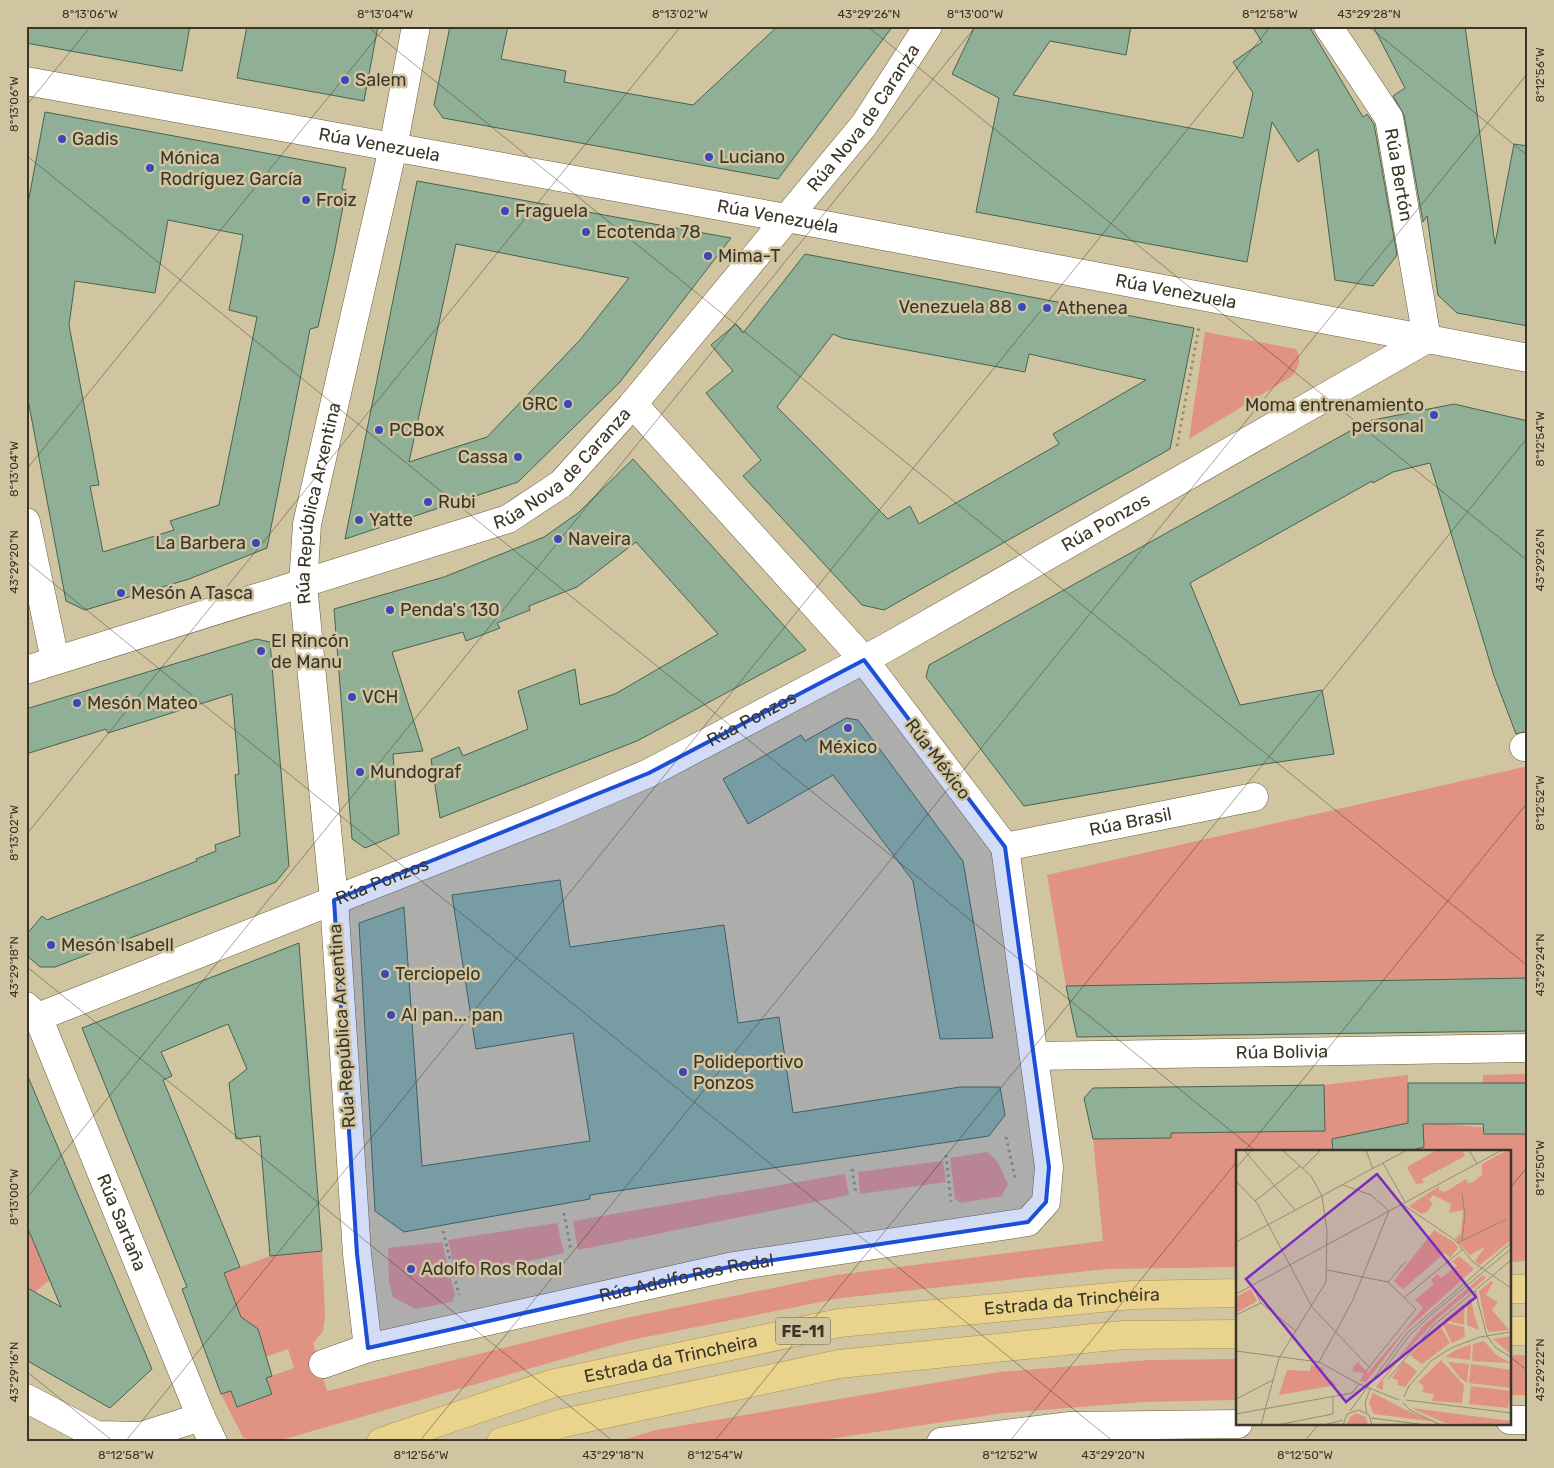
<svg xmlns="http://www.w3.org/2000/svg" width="1554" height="1468" font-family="Rubik,sans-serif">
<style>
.green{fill:#e09283}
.building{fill:#8faf96;stroke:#46644e;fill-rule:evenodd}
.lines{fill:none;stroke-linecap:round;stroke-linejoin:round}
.minor-casing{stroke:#675d3c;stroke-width:29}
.trunk-casing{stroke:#a89555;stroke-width:29}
.path{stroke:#978e72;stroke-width:3;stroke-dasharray:2.5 4;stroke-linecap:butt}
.minor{stroke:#fff;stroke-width:28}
.trunk{stroke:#ead38c;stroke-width:28}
.marked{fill:#1d4ed8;fill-opacity:0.2;stroke:#1d4ed8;stroke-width:4;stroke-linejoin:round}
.ticks{fill:none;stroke:#3a3526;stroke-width:1;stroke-opacity:0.45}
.poi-dot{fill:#3a48bb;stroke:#d1c5a1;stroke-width:2}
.labels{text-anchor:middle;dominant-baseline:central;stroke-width:5;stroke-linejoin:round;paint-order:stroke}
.shield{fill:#d1c5a1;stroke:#67604b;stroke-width:1}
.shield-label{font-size:16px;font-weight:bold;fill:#3a3526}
.poi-label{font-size:18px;fill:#3a3526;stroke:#d1c5a1;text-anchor:start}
.street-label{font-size:18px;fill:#3a3526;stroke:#d1c5a1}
.inset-road{fill:none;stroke:#958b70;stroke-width:1}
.view{fill:#7b2cbf;fill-opacity:0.15;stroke:#7b2cbf;stroke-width:2.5}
.inset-edge{fill:none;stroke:#3a3526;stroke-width:2.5}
.neatline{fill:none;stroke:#3a3526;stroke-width:2}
.ticks-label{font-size:12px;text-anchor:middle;fill:#3a3526}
</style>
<rect width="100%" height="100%" fill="#d1c5a1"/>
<path class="green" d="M1205,332L1296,349C1302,360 1299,366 1292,376L1189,439Z
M1528,766V978L1066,986L1047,875Z
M1528,1074V1083H1483V1075Z
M1408,1075V1125L1348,1152H1238V1267L1106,1269L841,1298L626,1341L274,1442H254L243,1437L221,1394L231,1391L237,1407L272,1394L266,1378L294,1368L288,1349L263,1358L256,1340L261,1338L258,1329L253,1326L245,1329L224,1273L270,1256L322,1251L325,1316L323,1331L313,1343L327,1391L621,1319L836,1275L1103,1241L1093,1139L1171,1138V1133L1324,1131V1085Z
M1445,1124L1489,1128L1485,1134H1528V1261L1510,1262V1152H1405L1424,1146V1137L1410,1138V1125Z
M987,1152L997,1161L1008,1184L1002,1196L961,1203L955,1199L950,1158Z
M943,1161L946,1182L860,1194L858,1172Z
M845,1174L849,1195L578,1250L573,1221Z
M557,1223L564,1253L457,1278L448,1240Z
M26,1224L50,1280L35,1292L26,1287Z
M442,1242L455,1295L452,1302L415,1309L393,1297L389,1281L388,1248Z
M1510,1355H1528V1395H1510Z
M1238,1359V1400L1144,1402L1004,1413L809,1442H616L656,1430L999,1372L1149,1360Z"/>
<path class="building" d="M26,26H190L182,71L26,43Z
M247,26H378L364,101L237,78Z
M450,26H508L501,59L566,71L564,82L693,105L778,26H893L778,179L443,118L434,105Z
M975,26H1131L1126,55L1050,41L1013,95L1243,138L1253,93L1233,62L1262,42L1252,26H1309L1363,117L1367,114L1374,124L1397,255L1373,286L1335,280L1318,149L1298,162L1272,122L1247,262L976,212L999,98L952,74Z
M1373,26H1465L1495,244L1514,144L1528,146V326L1457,313L1438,295L1427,216L1423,222L1404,115L1393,96L1405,88Z
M45,112L346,168L342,189L346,190L334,254L318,327L310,329L267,548L189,579L85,610L66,601L26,389V214ZM168,220L243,235L229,310L257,317L219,505L170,521L174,530L103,552L90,486L99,485L69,325L75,281L155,293Z
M417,181L731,238L620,382L518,482L345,539ZM456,244L629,278L580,340L487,437L409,462Z
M805,254L1194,328L1170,449L884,610L862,605L743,476L761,460L706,393L733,371L711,345L736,324L743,333ZM833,334L842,338L1025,372L1029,354L1146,380L1053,434L1059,444L919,524L910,506L888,519L777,407Z
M1454,404L1528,421V731L1516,734L1494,676L1430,463L1393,472L1373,483L1372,481L1190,583L1240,705L1322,690L1334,754L1258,765L1024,806L926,677L929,665L1368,421Z
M633,459L806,650L637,741L440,818L431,759L459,747L463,756L528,729L518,691L575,669L580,705L615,694L718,634L636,542L577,587L529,606L530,610L497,623L500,628L466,641L463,632L392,652L423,751L393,754L399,834L365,848L352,839L334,609L444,577L544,537L578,513Z
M256,639L270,642L289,866L276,882L55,967H40L26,955V935L42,916L47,920L197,861L196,859L216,851L215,845L240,836L235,775L239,774L232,694L108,733L106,729L26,754V709Z
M846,718L858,720L963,861L993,1038L940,1039L913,881L833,775L748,824L723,779L801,735L805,741Z
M560,880L570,947L724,925L738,1023L779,1017L793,1113L960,1087H1000L1005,1115L989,1136L590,1195V1199L404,1232L375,1211L359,923L404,907L422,1166L590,1141L573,1033L476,1049L452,895Z
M299,943L322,1251L270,1256L260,1136L236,1139L229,1083L247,1069L228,1024L161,1052L172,1076L163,1080L240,1267L224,1273L241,1317L258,1329L272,1376L266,1378L272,1394L237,1407L231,1391L221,1394L182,1289L187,1287L82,1028Z
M1528,978V1031L1077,1037L1066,986Z
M26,1072L152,1369L110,1408L26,1360V1287L61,1307L26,1224Z
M1408,1083H1528V1134H1484L1483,1124H1423L1424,1147L1405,1152H1333L1332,1139L1408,1123Z
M1324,1085L1325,1131L1171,1133V1138L1093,1139L1084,1098L1093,1088Z"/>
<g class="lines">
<defs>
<g id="minor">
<path id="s1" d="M1328,26L1389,118L1427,339"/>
<path id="s2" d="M26,81L825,225L1528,358"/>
<path d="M26,522L55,660"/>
<path id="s3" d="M26,670L508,519L561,484L633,404L864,125L928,26"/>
<path d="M1524,747H1528"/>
<path id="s4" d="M1005,847L1254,797"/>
<path id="s5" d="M26,1006L38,1017L201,1417L213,1442"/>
<path id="s6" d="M38,1017L548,816L649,773L884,649L1427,339"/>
<path id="s7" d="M1034,1056L1528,1048"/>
<path id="s8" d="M368,1348L357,1254L334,900L303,585L307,524L393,148L416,26"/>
<path id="s9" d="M323,1364L368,1348L734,1266L1028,1222L1046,1202L1049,1167L1005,847L864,660L633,404"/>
<path d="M26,1398L96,1435L141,1436L201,1417"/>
<path d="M1510,1420H1528"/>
<path d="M941,1442L1070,1426L1238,1424"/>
</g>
<g id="trunk">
<path d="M1510,1289H1528"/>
<path d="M1510,1331H1528"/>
<path id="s10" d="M381,1442L551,1384L839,1323L1132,1295L1238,1293"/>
<path d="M501,1442L563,1423L839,1364L1123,1335L1238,1334"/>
</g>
</defs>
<use href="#minor" class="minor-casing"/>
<use href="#trunk" class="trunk-casing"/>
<path class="path" d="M1177,446L1199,327
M1006,1137L1015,1178
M946,1155L951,1202
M852,1169L856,1194
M564,1213L571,1251
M443,1231L459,1295"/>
<use href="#minor" class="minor"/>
<use href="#trunk" class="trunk"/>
</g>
<path class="marked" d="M864,660L1005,847L1049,1167L1046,1202L1028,1222L734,1266L368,1348L357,1254L334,900L649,773Z"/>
<path class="ticks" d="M367,26L1528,966M867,26L1528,561M1368,26L1528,156M26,106L91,26M26,155L1257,1152M26,470L386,26M26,561L1114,1442M26,835L681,26M26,966L614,1442M1244,1152L1528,802M1510,1188L1528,1166M26,1199L976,26M1510,1357L1528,1371M26,1371L114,1442M125,1442L1271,26M419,1442L1528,73M714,1442L1528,437M1009,1442L1238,1160M1304,1442L1319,1424"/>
<g class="poi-dot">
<circle cx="345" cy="80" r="5"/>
<circle cx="62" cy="139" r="5"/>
<circle cx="709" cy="157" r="5"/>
<circle cx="150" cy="168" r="5"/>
<circle cx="306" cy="200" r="5"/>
<circle cx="505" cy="211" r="5"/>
<circle cx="586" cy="232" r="5"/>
<circle cx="708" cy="256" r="5"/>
<circle cx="1022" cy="307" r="5"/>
<circle cx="1047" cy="308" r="5"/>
<circle cx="568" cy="404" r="5"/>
<circle cx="1434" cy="415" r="5"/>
<circle cx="379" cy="430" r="5"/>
<circle cx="518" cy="457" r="5"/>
<circle cx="428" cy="502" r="5"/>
<circle cx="359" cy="520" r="5"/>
<circle cx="558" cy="539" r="5"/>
<circle cx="256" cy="543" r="5"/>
<circle cx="121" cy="593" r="5"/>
<circle cx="390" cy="610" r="5"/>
<circle cx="261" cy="651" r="5"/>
<circle cx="352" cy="697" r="5"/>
<circle cx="77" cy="703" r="5"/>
<circle cx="848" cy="728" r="5"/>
<circle cx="360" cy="772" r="5"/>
<circle cx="51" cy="945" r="5"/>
<circle cx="385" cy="974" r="5"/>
<circle cx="391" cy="1015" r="5"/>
<circle cx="683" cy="1072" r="5"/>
<circle cx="411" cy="1269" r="5"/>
</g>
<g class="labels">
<rect class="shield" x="775.5" y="1317.5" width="55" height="27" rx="4"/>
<g class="shield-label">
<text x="803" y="1331">FE-11</text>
</g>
<g class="poi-label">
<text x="355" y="80">Salem</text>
<text x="72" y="139">Gadis</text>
<text x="719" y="157">Luciano</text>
<text x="160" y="158">Mónica<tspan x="160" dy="21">Rodríguez García</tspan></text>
<text x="316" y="200">Froiz</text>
<text x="515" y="211">Fraguela</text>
<text x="596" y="232">Ecotenda 78</text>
<text x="718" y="256">Mima-T</text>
<text x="1012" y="307" text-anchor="end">Venezuela 88</text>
<text x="1057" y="308">Athenea</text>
<text x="558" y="404" text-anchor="end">GRC</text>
<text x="1424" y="405" text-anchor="end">Moma entrenamiento<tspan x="1424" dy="21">personal</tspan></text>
<text x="389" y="430">PCBox</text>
<text x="508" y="457" text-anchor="end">Cassa</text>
<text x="438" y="502">Rubi</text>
<text x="369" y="520">Yatte</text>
<text x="568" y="539">Naveira</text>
<text x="246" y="543" text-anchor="end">La Barbera</text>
<text x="131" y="593">Mesón A Tasca</text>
<text x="400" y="610">Penda's 130</text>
<text x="271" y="641">El Rincón<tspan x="271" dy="21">de Manu</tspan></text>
<text x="362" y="697">VCH</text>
<text x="87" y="703">Mesón Mateo</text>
<text x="848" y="747" text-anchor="middle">México</text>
<text x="370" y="772">Mundograf</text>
<text x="61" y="945">Mesón Isabell</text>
<text x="395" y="974">Terciopelo</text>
<text x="401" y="1015">Al pan... pan</text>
<text x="693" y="1062">Polideportivo<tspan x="693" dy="21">Ponzos</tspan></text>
<text x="421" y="1269">Adolfo Ros Rodal</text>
</g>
<g class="street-label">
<text stroke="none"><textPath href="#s3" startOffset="1044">Rúa Nova de Caranza</textPath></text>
<text stroke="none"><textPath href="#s2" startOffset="359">Rúa Venezuela</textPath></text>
<text stroke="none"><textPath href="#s1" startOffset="168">Rúa Bertón</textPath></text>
<text stroke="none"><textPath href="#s2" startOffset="764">Rúa Venezuela</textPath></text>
<text stroke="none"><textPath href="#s2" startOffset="1169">Rúa Venezuela</textPath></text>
<text stroke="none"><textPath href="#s3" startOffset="579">Rúa Nova de Caranza</textPath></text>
<text stroke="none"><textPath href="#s8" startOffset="849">Rúa República Arxentina</textPath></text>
<text stroke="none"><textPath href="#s6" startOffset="1179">Rúa Ponzos</textPath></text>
<text stroke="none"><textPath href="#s6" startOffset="774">Rúa Ponzos</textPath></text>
<text transform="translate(938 759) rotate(53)">Rúa México</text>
<text stroke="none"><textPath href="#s4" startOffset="128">Rúa Brasil</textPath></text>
<text stroke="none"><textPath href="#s6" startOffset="370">Rúa Ponzos</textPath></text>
<text transform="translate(342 1026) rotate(-94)">Rúa República Arxentina</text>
<text stroke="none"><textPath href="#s7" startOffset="248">Rúa Bolivia</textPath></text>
<text stroke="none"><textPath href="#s5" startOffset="238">Rúa Sartaña</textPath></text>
<text stroke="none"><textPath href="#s9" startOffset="374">Rúa Adolfo Ros Rodal</textPath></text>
<text stroke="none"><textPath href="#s10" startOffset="708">Estrada da Trincheira</textPath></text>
<text stroke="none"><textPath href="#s10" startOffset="302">Estrada da Trincheira</textPath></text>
</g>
</g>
<g transform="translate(1236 1150)">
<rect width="275" height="275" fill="#d1c5a1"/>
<path d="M201,0H226L229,6L186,29L188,33L180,34L171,17ZM271,0H275V90L244,115L239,111L249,97L234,105L219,89L225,83L227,60L213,63L215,54L197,45L193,50L197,53L191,62L185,64L173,56L203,36V40L209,42L230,29L232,33L237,32L246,25V14ZM198,80L218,92L222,98L214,108L209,103L167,139L158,131ZM223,106L238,119L169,181L130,232L124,231L128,223L116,221L118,216L122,212L132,223L187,158L179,150L198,134L195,130L201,124L205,128L221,116L217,112L208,118ZM247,125L250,128L201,169L165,207L147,230V240L140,237L187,176ZM255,131L257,132L250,145L262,152L256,160L273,180L253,182L250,177L243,141ZM15,139L21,151L0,163V147ZM235,148L238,164L243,180L231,175V151ZM229,153L228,175L208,170ZM206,172L228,177L229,187L216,193ZM203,174L214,193L186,214L174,205ZM275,186V204L257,189ZM248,191L260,205L275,213L236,211L237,194ZM235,194L234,210L209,207L218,201ZM205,210L228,235L226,253L196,251L198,244L186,242L188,236L182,232ZM168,211L181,221L169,237L161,235L162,230L156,228ZM212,212L233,214L231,233L224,228ZM235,214L275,220V238L233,233ZM75,215L88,218L85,224L101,235L43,245L51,220L74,221ZM235,236L275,241L272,258L233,254ZM137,243L172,261L200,272L138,264L133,253ZM175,258L275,271V275L209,273ZM120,263L130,267L132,275H110L114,267Z" fill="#e09283"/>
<path class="inset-road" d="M8,0L59,60M130,0L137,19M233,0L241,14M147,13L169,52M0,18L16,0M67,18L85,0M0,31L21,53L76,157L133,217M107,35L135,45L153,61M19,51L64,16M166,54L219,90L237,112L275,138M226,90L229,65L226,43M0,92L171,0M221,93L271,69M91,120L152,132L180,159L130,221M152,132L170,111M239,141L251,186L260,198L275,207M0,144L266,0M169,147L226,100M25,153L60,181M0,165L25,153L16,135M0,201L83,212L123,234L163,250M83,212L117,150L153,61M144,225L173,186L195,165L275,99M152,229L197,176L275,110M168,247L173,236L195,211L215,198L244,187L275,182M0,249L37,230M170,250L275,263M167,253L174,260L205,275M114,261L171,183L275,93M131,263L129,253L134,239M0,264L116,243L123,234M135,268L190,275M25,275L43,208L90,132L91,81L86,46L75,26L46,0M41,275L97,264V246M88,275L107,270M107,275L111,264L123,260L133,265L136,275"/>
<path class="view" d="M141,24L240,147L110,252L10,129Z"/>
<rect width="275" height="275" class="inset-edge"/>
</g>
<rect width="1554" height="1468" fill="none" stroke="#d1c5a1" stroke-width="55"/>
<rect x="28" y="28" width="1498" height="1412" class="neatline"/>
<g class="ticks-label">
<text x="90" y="18">8°13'06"W</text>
<text x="385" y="18">8°13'04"W</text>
<text x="680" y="18">8°13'02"W</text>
<text x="869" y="18">43°29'26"N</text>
<text x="975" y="18">8°13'00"W</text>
<text x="1270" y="18">8°12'58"W</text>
<text x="1369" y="18">43°29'28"N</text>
<text transform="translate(1540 75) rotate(-90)" y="4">8°12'56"W</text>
<text transform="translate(14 104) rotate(-90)" y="4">8°13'06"W</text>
<text transform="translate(1540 439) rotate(-90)" y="4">8°12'54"W</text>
<text transform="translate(14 469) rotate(-90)" y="4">8°13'04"W</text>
<text transform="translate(1540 560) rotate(-90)" y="4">43°29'26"N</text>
<text transform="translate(14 562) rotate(-90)" y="4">43°29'20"N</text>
<text transform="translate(1540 803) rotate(-90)" y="4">8°12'52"W</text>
<text transform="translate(14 833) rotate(-90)" y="4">8°13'02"W</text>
<text transform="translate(1540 965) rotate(-90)" y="4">43°29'24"N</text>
<text transform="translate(14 967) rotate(-90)" y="4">43°29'18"N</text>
<text transform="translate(1540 1168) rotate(-90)" y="4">8°12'50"W</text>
<text transform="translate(14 1197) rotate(-90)" y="4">8°13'00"W</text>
<text transform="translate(1540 1370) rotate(-90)" y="4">43°29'22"N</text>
<text transform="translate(14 1372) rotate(-90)" y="4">43°29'16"N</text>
<text x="126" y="1459">8°12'58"W</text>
<text x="421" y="1459">8°12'56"W</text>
<text x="613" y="1459">43°29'18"N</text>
<text x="715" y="1459">8°12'54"W</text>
<text x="1010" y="1459">8°12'52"W</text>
<text x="1113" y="1459">43°29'20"N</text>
<text x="1305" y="1459">8°12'50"W</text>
</g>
</svg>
